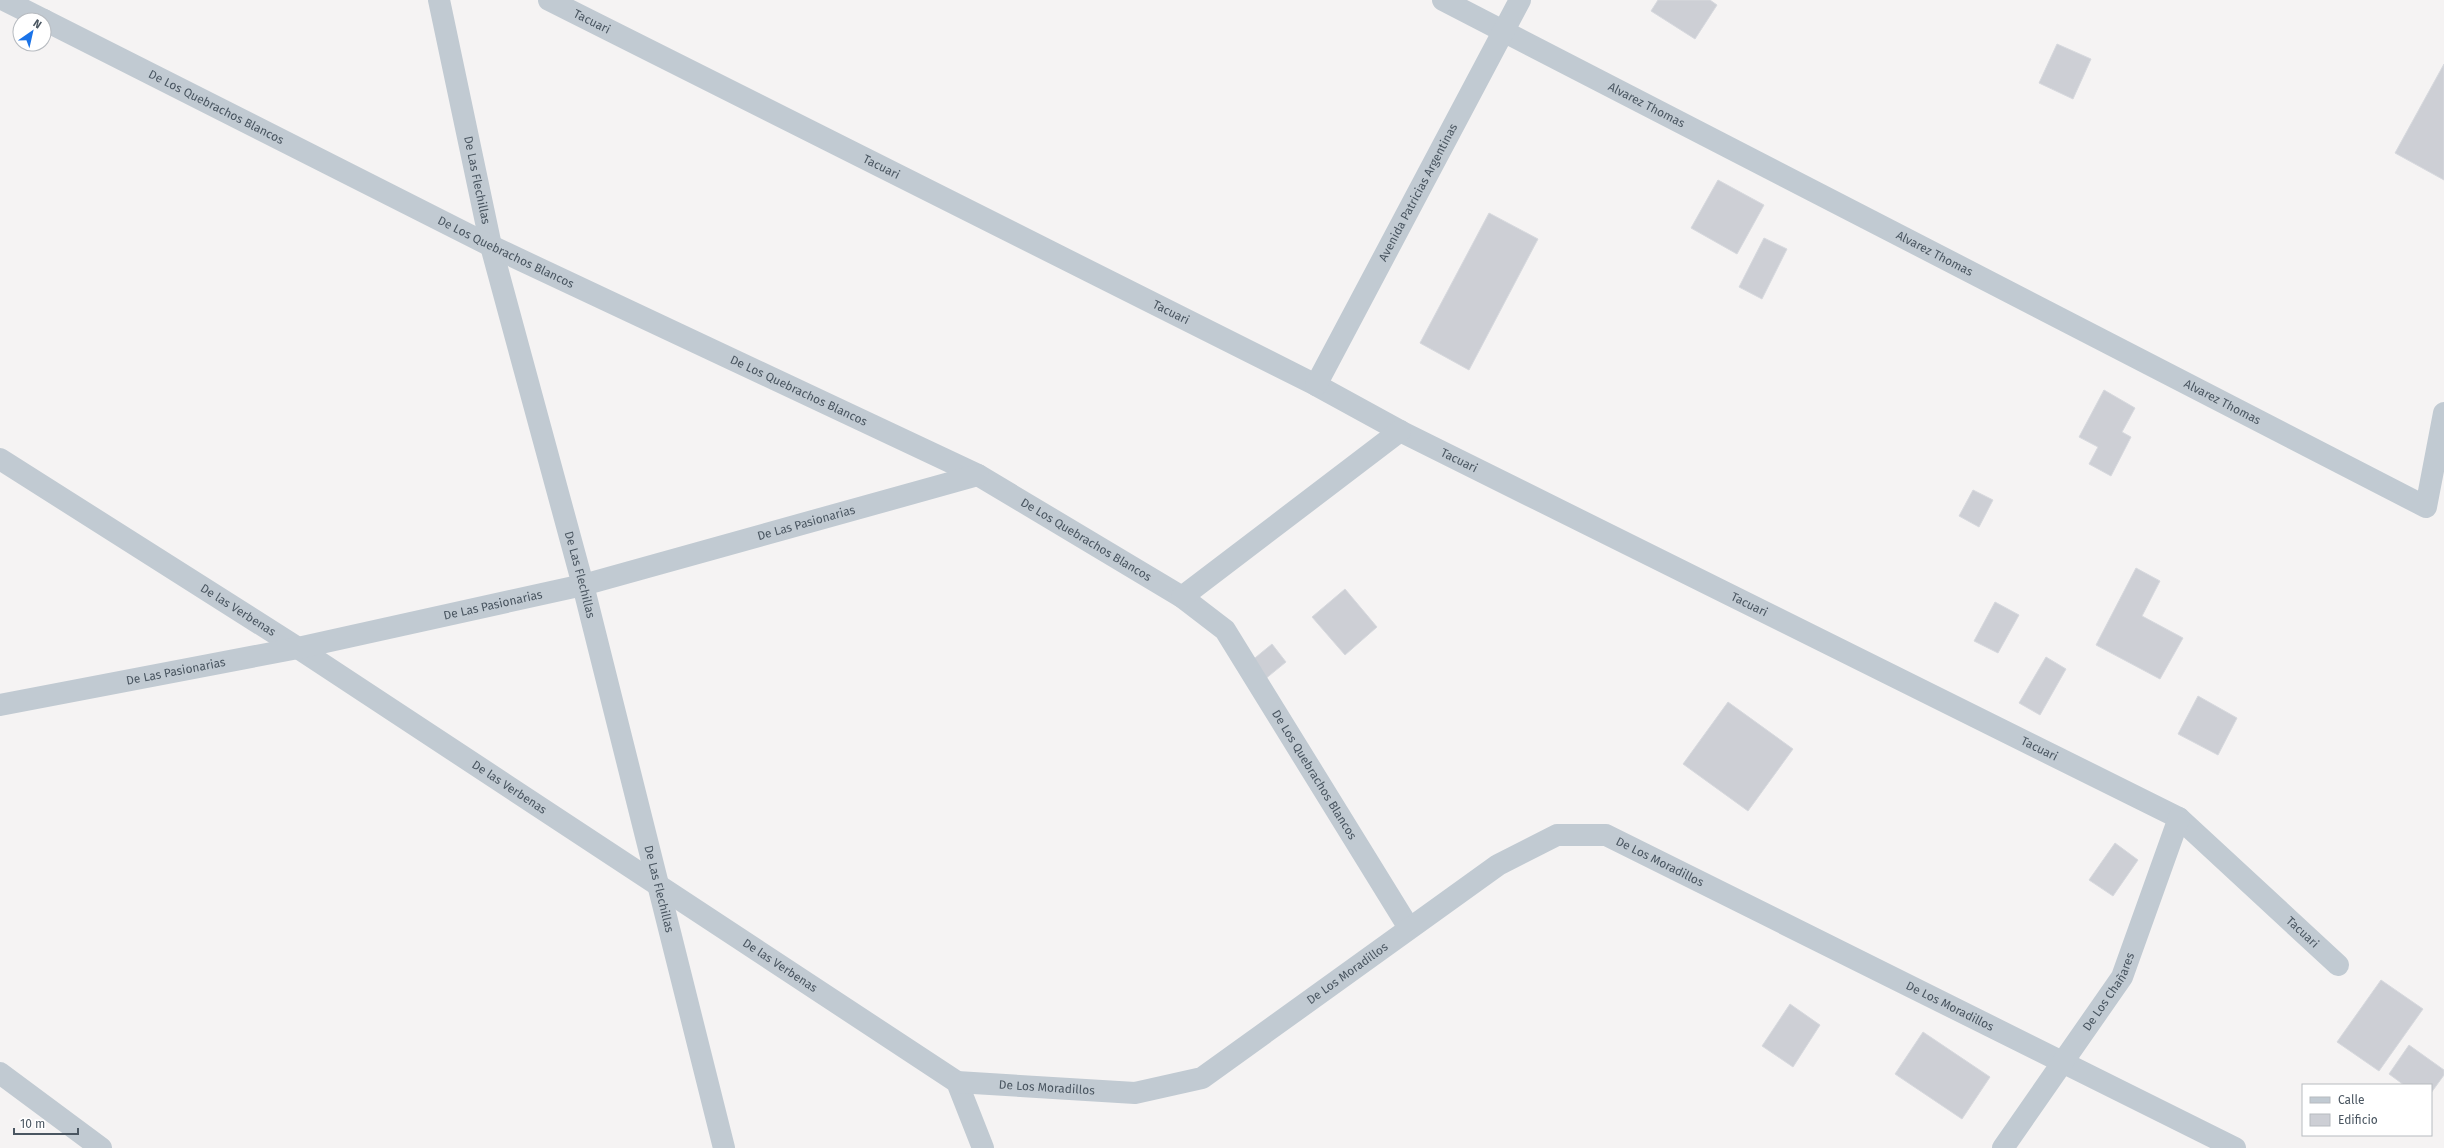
<svg xmlns="http://www.w3.org/2000/svg" width="2444" height="1148" font-family="'Fira Sans',sans-serif">
<style>
.building{fill:#cdcfd5;stroke:#d7d9de}
.lines{fill:none;stroke-linecap:round;stroke-linejoin:round}
.minor{stroke:#c1cad2;stroke-width:22}
.labels{text-anchor:middle;dominant-baseline:central;stroke-width:3;stroke-linejoin:round;paint-order:stroke}
.street-label{font-size:12px;fill:#4a5661;stroke:#fff}
</style>
<rect width="100%" height="100%" fill="#f5f3f3"/>
<path class="building" d="M1658,0H1710L1717,5L1695,39L1651,11Z
M2057,44L2091,59L2073,99L2039,83Z
M2444,64V180L2395,153Z
M1718,180L1764,205L1737,254L1691,228Z
M1489,213L1538,239L1469,370L1420,343Z
M1764,238L1787,249L1762,299L1739,287Z
M2104,390L2135,408L2122,432L2131,437L2111,476L2089,464L2098,447L2079,437Z
M1973,490L1993,500L1979,527L1959,516Z
M2136,568L2160,581L2142,616L2183,638L2160,679L2096,645Z
M1345,589L1377,627L1345,655L1312,617Z
M1995,602L2019,615L1998,653L1974,641Z
M1272,644L1286,662L1264,680L1250,662Z
M2046,657L2066,669L2040,715L2019,703Z
M2198,696L2237,718L2218,755L2178,734Z
M1728,702L1793,749L1748,811L1683,764Z
M2115,843L2138,860L2113,896L2089,880Z
M2381,980L2423,1009L2379,1071L2337,1042Z
M1790,1004L1820,1025L1793,1067L1762,1046Z
M1923,1032L1990,1077L1962,1119L1895,1074Z
M2409,1045L2444,1070V1075L2431,1093V1085H2404L2389,1074Z"/>
<g class="lines">
<g class="minor">
<path d="M4,0L44,20"/>
<path id="s1" d="M439,0L491,246L583,585L724,1148"/>
<path id="s2" d="M549,0L1316,385L1400,431L2179,818L2338,965"/>
<path id="s3" d="M1443,0L2426,507L2444,413"/>
<path id="s4" d="M44,20L491,246L978,475L1182,597L1225,630L1409,928"/>
<path id="s5" d="M1316,385L1520,0"/>
<path id="s6" d="M0,459L298,648L957,1082L983,1148"/>
<path d="M1182,597L1400,431"/>
<path id="s7" d="M0,705L298,648L583,585L978,475"/>
<path d="M0,1073L101,1148"/>
<path id="s8" d="M957,1082L1135,1093L1202,1078L1498,865L1557,835H1606L2235,1148"/>
<path id="s9" d="M2003,1148L2122,977L2179,818"/>
</g>
</g>
<g class="labels">
<g class="street-label">
<text stroke="none"><textPath href="#s2" startOffset="48">Tacuari</textPath></text>
<text stroke="none"><textPath href="#s3" startOffset="229">Alvarez Thomas</textPath></text>
<text stroke="none"><textPath href="#s4" startOffset="193">De Los Quebrachos Blancos</textPath></text>
<text stroke="none"><textPath href="#s2" startOffset="372">Tacuari</textPath></text>
<text stroke="none"><textPath href="#s1" startOffset="184">De Las Flechillas</textPath></text>
<text stroke="none"><textPath href="#s5" startOffset="218">Avenida Patricias Argentinas</textPath></text>
<text stroke="none"><textPath href="#s4" startOffset="517">De Los Quebrachos Blancos</textPath></text>
<text stroke="none"><textPath href="#s3" startOffset="553">Alvarez Thomas</textPath></text>
<text stroke="none"><textPath href="#s2" startOffset="696">Tacuari</textPath></text>
<text stroke="none"><textPath href="#s4" startOffset="841">De Los Quebrachos Blancos</textPath></text>
<text stroke="none"><textPath href="#s3" startOffset="877">Alvarez Thomas</textPath></text>
<text stroke="none"><textPath href="#s2" startOffset="1020">Tacuari</textPath></text>
<text stroke="none"><textPath href="#s7" startOffset="827">De Las Pasionarias</textPath></text>
<text stroke="none"><textPath href="#s4" startOffset="1165">De Los Quebrachos Blancos</textPath></text>
<text stroke="none"><textPath href="#s1" startOffset="592">De Las Flechillas</textPath></text>
<text stroke="none"><textPath href="#s7" startOffset="503">De Las Pasionarias</textPath></text>
<text stroke="none"><textPath href="#s2" startOffset="1344">Tacuari</textPath></text>
<text stroke="none"><textPath href="#s6" startOffset="282">De las Verbenas</textPath></text>
<text stroke="none"><textPath href="#s7" startOffset="179">De Las Pasionarias</textPath></text>
<text stroke="none"><textPath href="#s2" startOffset="1668">Tacuari</textPath></text>
<text stroke="none"><textPath href="#s4" startOffset="1501">De Los Quebrachos Blancos</textPath></text>
<text stroke="none"><textPath href="#s6" startOffset="606">De las Verbenas</textPath></text>
<text stroke="none"><textPath href="#s8" startOffset="787">De Los Moradillos</textPath></text>
<text stroke="none"><textPath href="#s1" startOffset="916">De Las Flechillas</textPath></text>
<text stroke="none"><textPath href="#s2" startOffset="1992">Tacuari</textPath></text>
<text stroke="none"><textPath href="#s6" startOffset="930">De las Verbenas</textPath></text>
<text stroke="none"><textPath href="#s8" startOffset="426">De Los Moradillos</textPath></text>
<text stroke="none"><textPath href="#s9" startOffset="189">De Los Chañares</textPath></text>
<text stroke="none"><textPath href="#s8" startOffset="1111">De Los Moradillos</textPath></text>
<text stroke="none"><textPath href="#s8" startOffset="90">De Los Moradillos</textPath></text>
</g>
</g>
<rect x="2302" y="1084" width="130" height="52" fill="#ffffff" stroke="#b7bbc0"/>
<rect x="2310" y="1097" width="20" height="6" fill="#c1cad2" stroke="#b7bbc0"/>
<text x="2338" y="1104" font-size="12" fill="#4a5661">Calle</text>
<rect x="2310" y="1114" width="20" height="12" fill="#cdcfd5" stroke="#b7bbc0"/>
<text x="2338" y="1124" font-size="12" fill="#4a5661">Edificio</text>
<g transform="translate(32 32) rotate(34)"><circle r="19" fill="#ffffff" stroke="#b7bbc0"/>
<path d="M0-3L7 15L0 10L-7 15Z" fill="#1a73e8"/>
<text y="-6" font-size="11" font-weight="bold" text-anchor="middle" fill="#4a5661">N</text>
</g>
<path d="M14 1128v6h64v-6" fill="none" stroke="#4a5661" stroke-width="2"/>
<text x="20" y="1128" font-size="12" fill="#4a5661" stroke="#ffffff" stroke-width="3" paint-order="stroke">10 m</text>
</svg>
